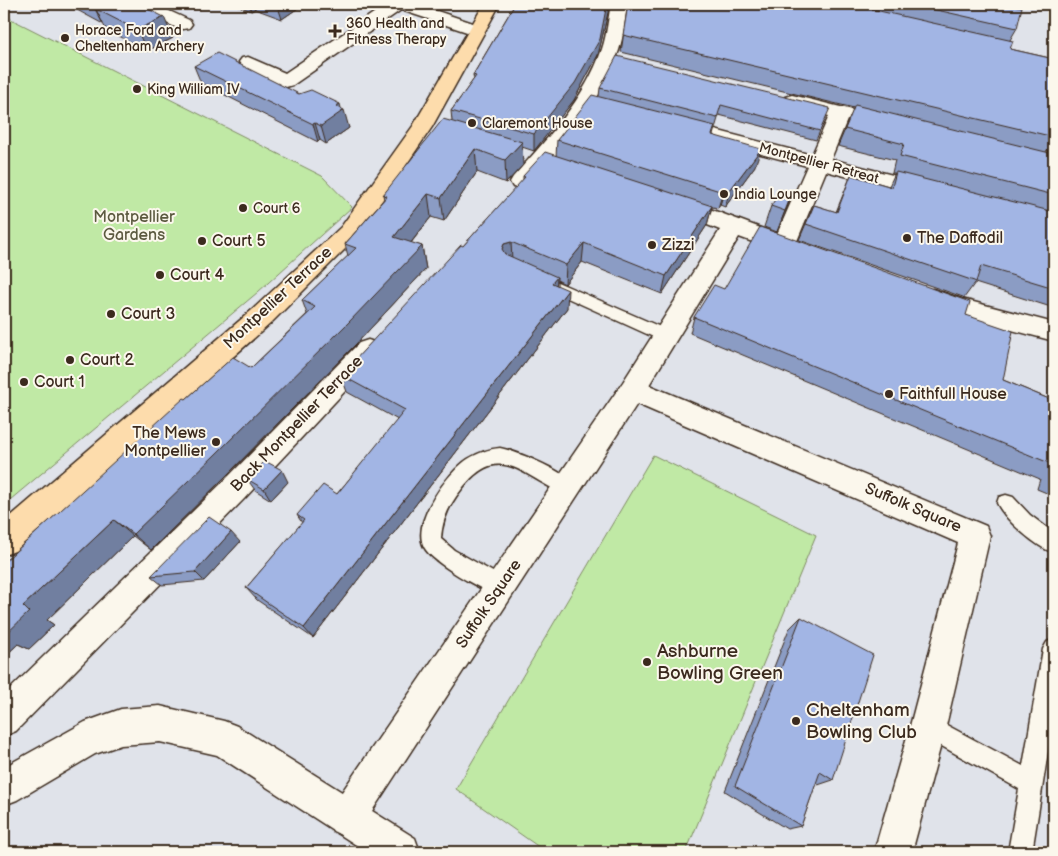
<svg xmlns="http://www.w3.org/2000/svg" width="1058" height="856" font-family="'Balsamiq Sans',sans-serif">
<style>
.green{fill:#c0e9a5;stroke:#7e8a62}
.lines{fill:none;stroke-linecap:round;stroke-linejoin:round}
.lane-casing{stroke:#3b2a1e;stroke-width:3}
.street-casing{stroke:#3b2a1e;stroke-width:3}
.secondary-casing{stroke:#3b2a1e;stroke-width:3}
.highway-casing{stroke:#3b2a1e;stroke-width:3}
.lane{fill:#fbf7ec;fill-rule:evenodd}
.street{fill:#fbf7ec;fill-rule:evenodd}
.secondary{fill:#fbf7ec;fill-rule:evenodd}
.highway{fill:#fddcac;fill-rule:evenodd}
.wall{fill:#8b9cc4;stroke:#3b2a1e}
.shaded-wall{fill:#717fa0;stroke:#3b2a1e}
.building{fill:#a2b5e4;stroke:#3b2a1e}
.poi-dot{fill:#3b2a1e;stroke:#fbf7ec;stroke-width:2}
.labels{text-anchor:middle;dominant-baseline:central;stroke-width:4;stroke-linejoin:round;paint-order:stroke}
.far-poi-label{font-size:14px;fill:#3b2a1e;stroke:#fbf7ec;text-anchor:start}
.far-street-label{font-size:14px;fill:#3b2a1e;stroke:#fbf7ec}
.park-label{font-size:16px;fill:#5c5a40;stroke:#fbf7ec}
.poi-label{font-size:16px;fill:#3b2a1e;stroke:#fbf7ec;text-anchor:start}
.street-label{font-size:16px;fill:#3b2a1e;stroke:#fbf7ec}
.near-poi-label{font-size:19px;fill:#3b2a1e;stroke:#fbf7ec;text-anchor:start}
</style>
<rect width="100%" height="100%" fill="#e0e3ea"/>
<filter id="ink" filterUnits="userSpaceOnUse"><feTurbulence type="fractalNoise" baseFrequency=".02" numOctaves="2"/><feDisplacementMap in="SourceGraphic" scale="10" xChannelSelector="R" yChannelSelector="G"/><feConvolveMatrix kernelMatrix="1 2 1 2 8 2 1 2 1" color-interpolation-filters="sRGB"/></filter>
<g filter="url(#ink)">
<path class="green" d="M5,16L322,176L352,207L258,292L4,505Z
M653,455L816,535L686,852H546L456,789Z"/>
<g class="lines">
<defs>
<path id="lane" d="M546,277L672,332L674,336L672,340L666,342L660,340L541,286L538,282L541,278Z
M500,448C516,451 570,473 576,487L574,493L567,495C524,479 500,438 461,490C449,505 442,520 441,539L454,550L507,580L510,587L507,594L500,597C482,590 432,563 424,547C411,522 448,472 468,459C478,453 488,449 500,448Z
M1006,495L1013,497L1030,515L1054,533V553C1036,547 1005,520 997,503L999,497Z
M1054,639V714L1032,852H1008L1019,789L920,734L917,726L920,718L928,715L1023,766L1043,649L1047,642Z"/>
<path id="street" d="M133,4H154L189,20L192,24L189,28L183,29L177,28L135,8Z
M387,4H416L482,26L485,30L482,34L476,35L401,10L293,85L286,87L279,85L242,66L239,62L242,58L248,57L285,73Z
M611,4H627C625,19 624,35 619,50C602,102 564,146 529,187L521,189L513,187L510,182L513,177C548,138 585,99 602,49C607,34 608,19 611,4Z
M792,95L893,120L896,124L893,128L886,130L847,120L831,159L935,186L938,191L935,196L927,198L826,171L797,241L802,248L799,254L791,256L739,237L649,385L986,526L990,536L946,726L912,852H874L910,726L958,543L637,404L359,831L346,837L333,831L327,818L333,805L623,382L720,230L667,209L664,204L667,199L675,197L683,199L777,234L807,166L669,130L666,126L669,122L676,120L812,155L829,116L785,105L782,101L785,97Z
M933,289L962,299L1054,323V341L958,316L924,304L921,298L924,292Z
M368,340L377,343L381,350L377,357L244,499L16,731L4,736V695L224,481L359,343Z"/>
<path id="secondary" d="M160,706L224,721L237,726L415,838L420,852H367L217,755L160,742L121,745L95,754L17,800L4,805V767L85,722L121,709Z"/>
<path id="highway" d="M484,4H500L432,127L357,237L270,324L15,551L4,555V522L252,310L341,227L413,126Z"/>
</defs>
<use href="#lane" class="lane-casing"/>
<use href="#street" class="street-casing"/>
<use href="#secondary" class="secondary-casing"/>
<use href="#highway" class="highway-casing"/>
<use href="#lane" class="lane"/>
<use href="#street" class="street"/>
<use href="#secondary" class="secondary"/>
<use href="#highway" class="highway"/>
</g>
<path class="wall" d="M66,4H138L173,38L147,51L106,29L103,24Z
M234,4H304L282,19L255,9L251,11Z
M515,4H610L598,55L574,100L534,151L522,147L523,165L506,183L477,172L444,221L431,217L411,243L422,246L426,269L356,344L229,473L151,550L133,536L47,620L54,625L29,649L18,644L4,657V562L186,399L251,368L307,314L302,300L348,256L345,244L384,199L383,195L452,121L451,111L474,79L473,75Z
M628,4H1007L1017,28L1010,40V49L1054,59V152L1047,150L1046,152L1053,189H1054V308L975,283L964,298L963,297L799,240L814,205L836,212L851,175L889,186L895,173H892L895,160L838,146L854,108L621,52Z
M194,66L299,94L341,108L349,128L326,144L320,140L318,142L201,83Z
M600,88L826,117L816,140L719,115L713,135L755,166L725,207L720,205L718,208L712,207L707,225L662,294L582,262L565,284L557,280V285L567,308L313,638L257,600L246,588L302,523L297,515L337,494L398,420L347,392L341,375L463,246L523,180V176L556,156L557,140L599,96Z
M792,193L777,232L764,227L771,206Z
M724,289L966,315L1003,380L1054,401V496L1037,489L1040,479L690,333L694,317Z
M247,479L288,482L271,500L255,490Z
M240,542L204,581L162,585L151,576Z
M801,617L833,780L818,785L816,783L801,826L787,829L725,791L789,629Z"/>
<path class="shaded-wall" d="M102,4H132L96,9L103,24L94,7Z
M249,4H254L255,9L251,11Z
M277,4H304L282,19Z
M607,4H610L598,55L574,100L534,151V134Z
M164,17L173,38L147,51L137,30Z
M340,104L342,112L344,110L349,128L326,144L321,126L336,106Z
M315,123L320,140L318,142L313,124Z
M522,142L523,165L506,183L505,160Z
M475,149L477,172L444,221L441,198Z
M761,149L755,166L725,207L730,190Z
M725,189L720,205L718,208L723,192Z
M792,193L785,214L777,232L785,211Z
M428,194L431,217L398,259L394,237Z
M712,206L707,225L662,294L666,276Z
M511,242L512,260L504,262L502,249L504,244Z
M584,243L582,262L565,284L566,265Z
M422,246L426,269L356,344L229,473L151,550L133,534Z
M557,277L556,296L552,283Z
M568,290L567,308L313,638L304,628Z
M282,470L288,482L271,500L264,489Z
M114,520L133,536L47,620L54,625L29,649L18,644L4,657V634L23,606Z
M231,532L240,542L204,581L195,572Z"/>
<path class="building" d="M88,4H102L94,7Z
M107,4H138L164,17L137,30L96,9Z
M515,4H607L600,39L575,83L534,134L451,111L476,76L473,75Z
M628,4H848L1013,41L1010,49L1054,59V137L623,35Z
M910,4H1007L1022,7L1017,28Z
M217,53L299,94L311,90L340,104L336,106L344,110L321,126L315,123L313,124L194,66Z
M617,56L830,108L820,131L721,105L717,118L600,88Z
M592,95L715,126L712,135L761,149L730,190L725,189L723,192L557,140Z
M855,105L1054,154L1053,189H1054V195L900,156L904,144L845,129Z
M443,119L522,142L505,160L475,149L441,198L428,194L394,237L422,246L349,322L215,455L133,534L114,520L23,606L29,612L4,636V562L184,398L186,399L233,357L251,368L315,307L302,300L356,248L345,244L387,196L383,195Z
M545,152L712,206L666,276L584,243L566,265L511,242L504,244L502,249L505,254L557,277L552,283L568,290L304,628L246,588L304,520L297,515L323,485L337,494L405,410L341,375L461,245L463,246L525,177L523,176Z
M896,172L1054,212V288L981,266L976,282L974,281L806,224L814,205L837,212L851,175L892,187Z
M781,190L792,193L785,211L771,206Z
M760,227L970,302L966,315L1013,331L1003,380L1054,401V465L694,317L714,285L724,289Z
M265,461L282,470L264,489L247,479Z
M209,517L231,532L195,572L151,576Z
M801,617L873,655L833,780L820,772L801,826L735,786Z"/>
</g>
<g class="poi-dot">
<path d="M332.5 23.5h5v5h5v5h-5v5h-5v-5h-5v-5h5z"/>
<circle cx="65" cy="38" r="5"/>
<circle cx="137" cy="89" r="5"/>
<circle cx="472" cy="123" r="5"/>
<circle cx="724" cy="194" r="5"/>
<circle cx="243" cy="208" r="5"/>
<circle cx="907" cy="238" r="5"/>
<circle cx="202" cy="241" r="5"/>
<circle cx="652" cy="245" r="5"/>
<circle cx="160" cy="275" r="5"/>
<circle cx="111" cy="314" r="5"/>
<circle cx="70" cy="360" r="5"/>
<circle cx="24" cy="382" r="5"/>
<circle cx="889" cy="394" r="5"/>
<circle cx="216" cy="442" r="5"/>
<circle cx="647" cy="662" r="5"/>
<circle cx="796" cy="721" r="5"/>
</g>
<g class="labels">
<g class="far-poi-label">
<text x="346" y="23">360 Health and<tspan x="346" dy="16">Fitness Therapy</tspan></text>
<text x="75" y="30">Horace Ford and<tspan x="75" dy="16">Cheltenham Archery</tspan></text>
<text x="147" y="89">King William IV</text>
<text x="482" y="123">Claremont House</text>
<text x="734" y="194">India Lounge</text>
<text x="253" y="208">Court 6</text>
</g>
<g class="far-street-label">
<text transform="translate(819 163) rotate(15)">Montpellier Retreat</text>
</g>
<g class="park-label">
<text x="134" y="217">Montpellier<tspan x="134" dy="18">Gardens</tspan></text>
</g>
<g class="poi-label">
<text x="917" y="238">The Daffodil</text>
<text x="212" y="241">Court 5</text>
<text x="662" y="245">Zizzi</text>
<text x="170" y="275">Court 4</text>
<text x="121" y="314">Court 3</text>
<text x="80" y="360">Court 2</text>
<text x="34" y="382">Court 1</text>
<text x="899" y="394">Faithfull House</text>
<text x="206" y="433" text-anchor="end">The Mews<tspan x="206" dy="18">Montpellier</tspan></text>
</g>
<g class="street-label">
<text transform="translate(278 298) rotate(-43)">Montpellier Terrace</text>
<text transform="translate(297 424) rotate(-46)">Back Montpellier Terrace</text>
<text transform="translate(913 508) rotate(23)">Suffolk Square</text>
<text transform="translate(489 604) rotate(-56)">Suffolk Square</text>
</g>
<g class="near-poi-label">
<text x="657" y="651">Ashburne<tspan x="657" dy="22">Bowling Green</tspan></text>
<text x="806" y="710">Cheltenham<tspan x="806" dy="22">Bowling Club</tspan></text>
</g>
</g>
<rect width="1058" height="856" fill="none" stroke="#fbf7ec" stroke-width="20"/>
<rect x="10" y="10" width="1038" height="836" fill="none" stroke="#3b2a1e" stroke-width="2" filter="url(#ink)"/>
</svg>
